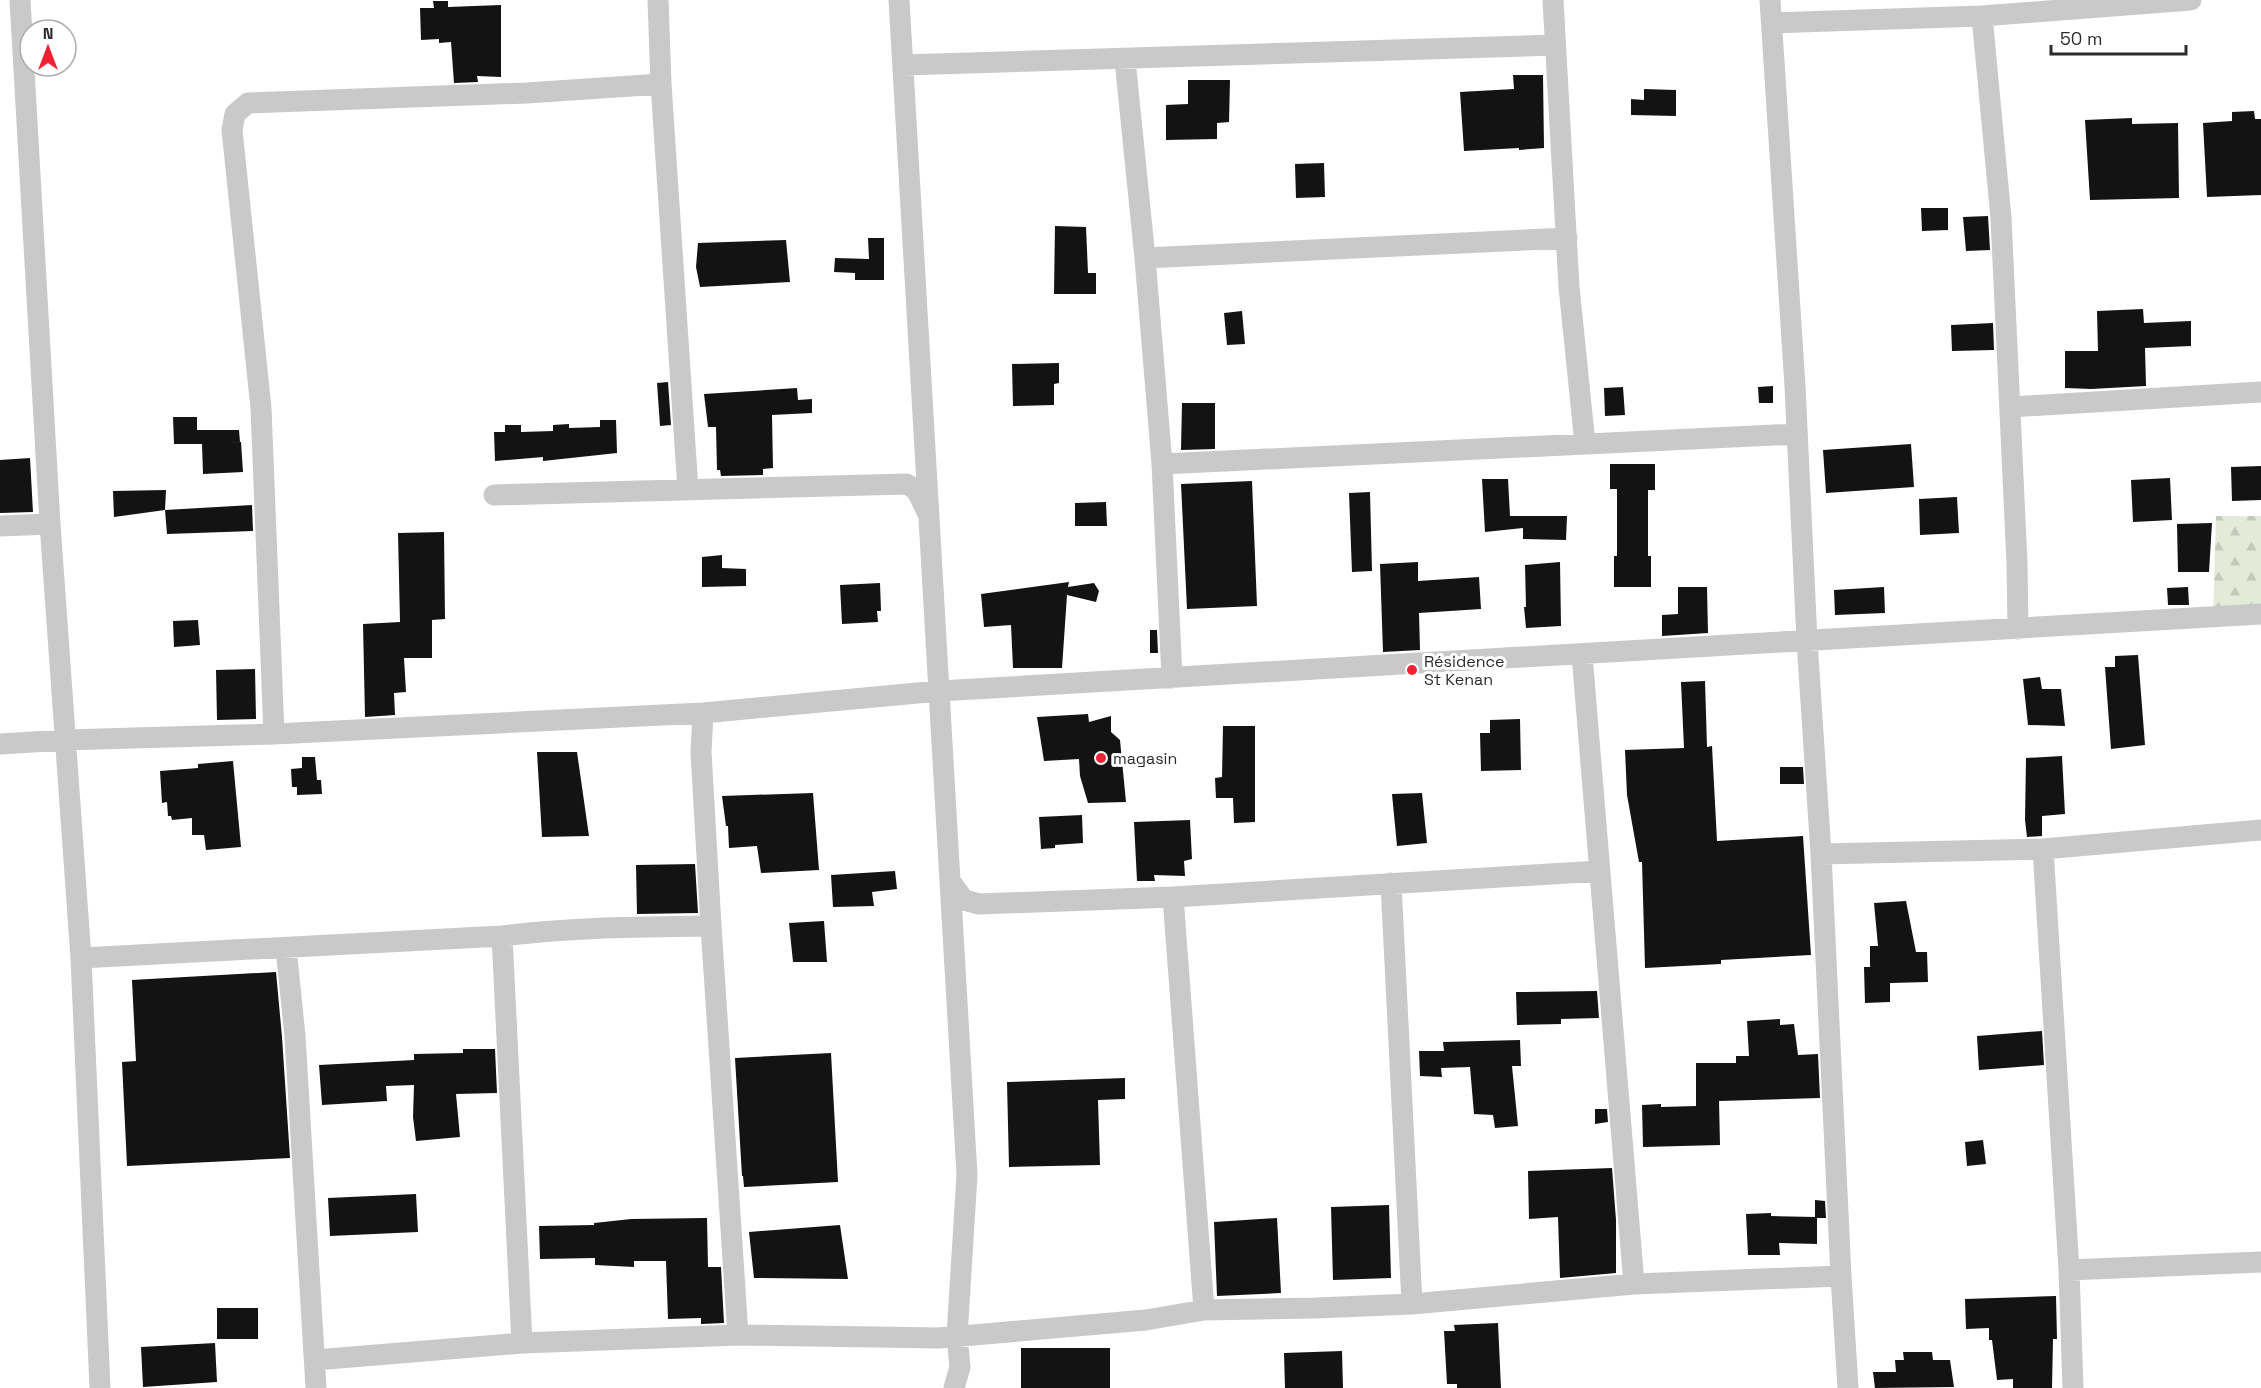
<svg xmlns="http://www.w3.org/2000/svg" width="2261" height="1388" font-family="'Space Grotesk',sans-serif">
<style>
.forest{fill:url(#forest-firs)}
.building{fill:#131313}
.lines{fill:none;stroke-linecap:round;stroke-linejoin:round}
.street{stroke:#c9c9c9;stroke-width:21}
.poi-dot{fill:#ef2233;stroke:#fff;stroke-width:2}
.labels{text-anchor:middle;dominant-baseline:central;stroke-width:6;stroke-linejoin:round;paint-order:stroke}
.poi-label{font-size:16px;fill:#2c2c2c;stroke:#fff;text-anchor:start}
</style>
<defs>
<pattern id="forest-firs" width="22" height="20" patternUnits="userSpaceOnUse" patternTransform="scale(1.5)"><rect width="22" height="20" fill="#e3ebd8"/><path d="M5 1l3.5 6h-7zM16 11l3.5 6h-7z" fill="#c3caba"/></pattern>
</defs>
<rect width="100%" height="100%" fill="#fff"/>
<path class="forest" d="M2216,516H2261V617L2213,619Z"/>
<path class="building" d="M433,1H448V7L501,5V77L477,76L478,82L454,83L451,42L439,43V39L421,40L420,8H434Z
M1513,75H1543L1544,148L1519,150V148L1464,151L1460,92L1514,89Z
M1188,80H1230L1229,122L1217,123V139L1166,140V105L1188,104Z
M1644,89L1676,90V116L1631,115V99L1644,100Z
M2254,111L2255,119H2261V195L2207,197L2203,123L2232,121V112Z
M2132,118V124L2178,123L2179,198L2090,200L2085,120Z
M1324,163L1325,197L1296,198L1295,164Z
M1921,208H1948V230L1922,231Z
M1988,216L1990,250L1966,251L1963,217Z
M1055,226L1086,227L1088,273H1096V294H1054Z
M868,238H884V280H855V273L834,272L835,258L869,259Z
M786,240L790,282L700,287L696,267L698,243Z
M2143,309L2144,323L2191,321V346L2145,348L2146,386L2091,389L2065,388V351H2098L2097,311Z
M1242,311L1245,344L1227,345L1224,313Z
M1993,323L1994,350L1952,351L1951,325Z
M1059,363V383L1054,384V405L1013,406L1012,364Z
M668,382L671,425L660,426L657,383Z
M1773,386V403H1759L1758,387Z
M1623,387L1625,415L1605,416L1604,388Z
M797,388L798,400L812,399V413L772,415L773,468L763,469V475L721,476L720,470H717L716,427H708L704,394Z
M1182,403H1215V449L1181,450Z
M173,417H197V430H239L240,442L222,443L241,442L243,472L203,474L202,444H174Z
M600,420H616L617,453L543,461V457L495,461L494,432H505V425H521V432L553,431V425L569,424V428L600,427Z
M1911,444L1914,487L1826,493L1823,450Z
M30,458L33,512L0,513V460Z
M1610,464H1655V490H1648V556H1651V587H1614V556H1617V489H1610Z
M2261,466V500L2232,501L2231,467Z
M2170,478L2172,520L2133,522L2131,480Z
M1482,479H1508L1510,516H1567L1566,540L1523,539V528L1485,532Z
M1252,481L1257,606L1187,609L1181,484Z
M166,490L165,510L114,517L113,491Z
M1370,492L1372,571L1352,572L1349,493Z
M1957,497L1959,533L1920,535L1919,499Z
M1106,502L1107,526H1075V503Z
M252,505L253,531L167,534L165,510Z
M2212,523L2209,572H2178L2177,524Z
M444,532L445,619L432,620V658H404L406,692L394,693L395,715L365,717L363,624L400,622L398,533Z
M722,555V568L746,569V586L702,587V557Z
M1418,562V581L1479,577L1481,609L1419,613L1420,650L1383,652L1380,564Z
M1560,562L1561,626L1526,628L1524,607H1526L1525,565Z
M1069,582L1068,587L1094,583L1099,591L1096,602L1067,595L1062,668H1013L1011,625L984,627L981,594Z
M880,583L881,611H877L878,622L842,624L840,585Z
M1678,587H1707L1708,633L1662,636V615L1678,614Z
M1884,587L1885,613L1835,615L1834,590Z
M2188,587L2189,605H2168L2167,588Z
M198,620L200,645L174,647L173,621Z
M1150,630H1157L1158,653H1150Z
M2138,655L2145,745L2111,749L2105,667H2115V656Z
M255,669L256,719L217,720L216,670Z
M2040,677L2042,689H2061L2065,726L2028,725L2023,679Z
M1705,681L1707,747L1712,746L1717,841L1803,836L1811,955L1721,960V964L1645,968L1642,862H1639L1627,795L1625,750L1684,748L1681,682Z
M1088,714L1089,722L1111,716V732L1120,740L1126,802L1088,803L1080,776L1079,759L1044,761L1037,717Z
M1520,719L1521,770L1481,771L1480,733H1490V720Z
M1223,726H1255V822L1234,823L1233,798H1216L1215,778L1222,777Z
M537,752H577L589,836L542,837Z
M2062,756L2065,814L2042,816V836L2027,837L2025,820L2026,758Z
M302,757H315L317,780H321L322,794L297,795V787H292L291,769L302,768Z
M233,761L241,847L206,850L204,835H192V818L172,820L171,816H168L167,802L162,803L160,771L198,768V764Z
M1780,767H1803L1804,784H1780Z
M813,793L819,870L761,873L757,846L729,848L728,826H726L722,796Z
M1422,793L1427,843L1397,846L1392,794Z
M1082,815L1083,843L1055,845V848L1041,849L1039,817Z
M1190,820L1192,859L1184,861L1185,876L1154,875L1155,881H1137L1134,822Z
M695,864L698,913L637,914L636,865Z
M895,871L897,889L872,892L874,906L833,907L831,875Z
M1906,901L1916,952H1927L1928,982L1890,983V1002L1865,1003L1864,967H1870V946H1878L1874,903Z
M824,921L827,962H793L789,923Z
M276,972L282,1037L290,1158L127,1166L122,1062L136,1061L132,980Z
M1597,991L1599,1018L1561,1019V1024L1517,1025L1516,992Z
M1780,1019V1025L1794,1024L1798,1055L1818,1054L1820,1098L1719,1101L1720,1145L1643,1147L1642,1105L1661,1104V1107L1696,1106V1063H1736V1056H1749L1747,1021Z
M2042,1031L2044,1065L1979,1070L1977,1036Z
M1520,1040L1521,1066H1512L1518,1126L1495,1128L1493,1115L1474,1114L1470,1067L1441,1068L1442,1077L1420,1076L1419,1051H1444L1443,1042Z
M463,1049H495L497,1093L456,1094L460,1137L416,1141L413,1117L414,1085L386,1086L387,1101L322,1105L319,1065L414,1060V1054L463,1053Z
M831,1053L838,1182L744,1187L743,1176H742L735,1058Z
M1125,1078V1099L1098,1100L1100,1165L1009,1167L1007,1082Z
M1595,1109H1607L1608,1122L1595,1124Z
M1983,1140L1986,1164L1967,1166L1965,1142Z
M1612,1168L1616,1220V1273L1560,1278L1558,1217L1529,1219L1528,1171Z
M416,1194L418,1232L330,1236L328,1198Z
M1815,1200L1825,1201L1826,1218H1817V1244L1779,1243L1780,1255H1748L1746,1214L1771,1213V1216L1815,1217Z
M1389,1205L1391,1278L1333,1280L1331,1207Z
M707,1218L708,1267H721L724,1323L701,1324V1318L668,1319L666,1261H634V1267L595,1265V1258L540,1259L539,1226L594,1225V1223L631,1219Z
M1277,1218L1281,1293L1217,1296L1214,1222Z
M840,1225L848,1279L754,1278L749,1232Z
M2056,1296L2057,1339H2053L2052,1388H2013V1379L1997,1380L1992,1340H1989V1328L1966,1329L1965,1299Z
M217,1308H258V1339H217Z
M1498,1323L1501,1388H1457V1384H1447L1444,1331H1455L1454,1325Z
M215,1343L217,1382L143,1387L141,1347Z
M1021,1348H1110V1388H1021Z
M1342,1351L1343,1388H1285L1284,1353Z
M1903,1352H1932L1933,1360H1950L1954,1387L1875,1388L1873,1372H1896L1895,1360H1904Z"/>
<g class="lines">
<path class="street" d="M20,0L50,524L81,958L100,1388
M658,0L661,84L688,490
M899,0L967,1175L957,1336L960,1367L954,1388
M1553,0L1569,287L1585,444
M1770,0L1795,386L1807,641L1821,854L1841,1276L1848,1388
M1982,16L2001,218L2017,563L2018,629
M1772,23L1982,16L2191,0
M1125,60L1145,258L1162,464L1172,678
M903,65L1555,45
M1145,258L1567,238
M2010,407L2261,392
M1162,464L1797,434
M494,495L907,484L917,491L927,512
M0,526L50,524
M1582,655L1634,1284
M703,713L701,752L711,926L738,1335
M274,734L261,408L232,130L235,114L248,103L527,93L661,84
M0,744L65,740L274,734L703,713L939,691L2261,614
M2043,849L2069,1270L2073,1388
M1821,854L2043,849L2261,830
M950,881L964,900L979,904L1173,897L1600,871
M1391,883L1412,1304
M1173,897L1204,1310
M502,936L522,1343
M286,948L295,1036L316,1388
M81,958L502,936C571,927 641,927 711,926
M2069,1270L2261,1262
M315,1360L522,1343L738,1335L939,1338L1146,1320L1204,1310L1316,1308L1412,1304L1634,1284L1841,1276"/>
</g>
<g class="poi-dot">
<circle cx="1412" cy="670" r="6"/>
<circle cx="1101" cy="758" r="6"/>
</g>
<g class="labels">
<g class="poi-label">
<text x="1424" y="661">Résidence<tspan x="1424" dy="18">St Kenan</tspan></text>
<text x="1113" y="758">magasin</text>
</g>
</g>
<g transform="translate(48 48)"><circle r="28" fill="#ffffff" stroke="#ababab" stroke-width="1.5"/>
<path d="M0-4.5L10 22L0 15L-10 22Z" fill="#ef2233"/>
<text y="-9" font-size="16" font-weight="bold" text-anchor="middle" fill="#2c2c2c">N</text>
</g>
<path d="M2051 45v9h135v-9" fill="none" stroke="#2c2c2c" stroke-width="3"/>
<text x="2060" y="45" font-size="18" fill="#2c2c2c" stroke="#ffffff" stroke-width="4.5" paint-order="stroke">50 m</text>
</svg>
